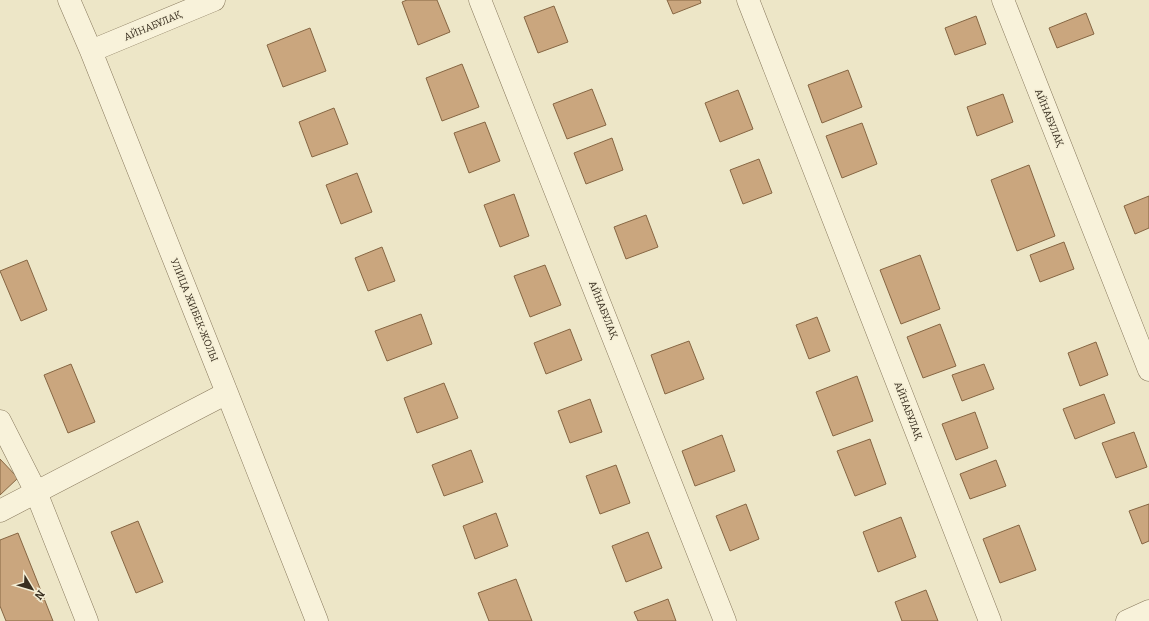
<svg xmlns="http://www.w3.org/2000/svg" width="1149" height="621" font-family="Bitter,serif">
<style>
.building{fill:#caa67e;stroke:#866643}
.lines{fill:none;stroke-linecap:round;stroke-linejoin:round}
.minor-casing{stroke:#88795d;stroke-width:23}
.minor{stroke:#f8f2da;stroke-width:22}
.labels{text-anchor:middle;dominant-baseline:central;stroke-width:3;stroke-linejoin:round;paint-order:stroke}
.street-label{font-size:10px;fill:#392f20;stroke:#f5efd6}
</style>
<rect width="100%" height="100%" fill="#ede6c7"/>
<path class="building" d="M407,0H437L450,32L418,45L402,2Z
M667,0H700L701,3L673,14Z
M554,6L568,42L538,53L524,17Z
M1086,13L1094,34L1057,48L1049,28Z
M976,16L986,44L955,55L945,28Z
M310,28L326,71L283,87L267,45Z
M462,64L479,107L442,121L426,78Z
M848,70L862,107L822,123L808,85Z
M592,89L606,125L567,139L553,104Z
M738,90L753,129L720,142L705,103Z
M1003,94L1013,122L977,136L967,107Z
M334,108L348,144L312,157L299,122Z
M485,122L500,161L469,173L454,133Z
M862,123L877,164L842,178L826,136Z
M612,138L623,170L586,184L574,153Z
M759,159L772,193L743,204L730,170Z
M1029,165L1055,236L1017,251L991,180Z
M357,173L372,212L341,224L326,185Z
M514,194L529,236L500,247L484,205Z
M1149,196V228L1135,234L1124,206Z
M646,215L658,247L626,259L614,227Z
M1064,242L1074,269L1040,282L1030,255Z
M382,247L395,281L368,291L355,258Z
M920,255L940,309L901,324L880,270Z
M27,260L47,310L21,321L0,271Z
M545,265L561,305L530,317L514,276Z
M421,314L432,344L387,361L375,331Z
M817,317L830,351L809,359L796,325Z
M940,324L956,366L923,378L907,337Z
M570,329L582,360L546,374L534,343Z
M689,341L704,379L665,394L651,355Z
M1096,342L1108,375L1080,386L1068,353Z
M71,364L95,422L68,433L44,375Z
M984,364L994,389L962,401L952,375Z
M857,376L873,421L833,436L816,392Z
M444,383L458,418L417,433L404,398Z
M1104,394L1115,423L1075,439L1063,409Z
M590,399L602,432L570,443L558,411Z
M975,412L988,448L956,460L942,424Z
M1134,432L1147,467L1116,478L1102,443Z
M722,435L735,471L695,486L682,451Z
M870,439L886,484L855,496L837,451Z
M471,450L483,482L444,496L432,465Z
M0,459L18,478L0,495Z
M996,460L1006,486L970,499L960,474Z
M616,465L630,503L600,514L586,476Z
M746,504L759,539L730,551L716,516Z
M1149,504V541L1142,544L1129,511Z
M496,513L508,546L475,559L463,526Z
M901,517L916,557L878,572L863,532Z
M138,521L163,582L136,593L111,532Z
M1019,525L1036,570L1000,583L983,539Z
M648,532L662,568L626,582L612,546Z
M18,533L53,621H6L0,606V540Z
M516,579L532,621H489L478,593Z
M926,590L938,621H902L895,602Z
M668,599L676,621H638L634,612Z"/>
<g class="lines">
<defs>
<path id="minor" d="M69,0L91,51L227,393L317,621
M480,0L725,621
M748,0L990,621
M1003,0L1149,370
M91,51L214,0
M0,421L36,492L87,621
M0,511L227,393
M1127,621L1149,611"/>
</defs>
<use href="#minor" class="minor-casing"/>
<use href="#minor" class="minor"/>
</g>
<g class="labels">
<g class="street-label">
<text transform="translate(153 26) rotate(-23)">АЙНАБҰЛАҚ</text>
<text transform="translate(1049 118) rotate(68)">АЙНАБҰЛАҚ</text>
<text transform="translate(194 310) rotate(68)">УЛИЦА ЖИБЕК-ЖОЛЫ</text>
<text transform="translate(603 310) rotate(68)">АЙНАБҰЛАҚ</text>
<text transform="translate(908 411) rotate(69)">АЙНАБҰЛАҚ</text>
</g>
</g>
<g transform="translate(32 589) rotate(128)" stroke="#f5efd6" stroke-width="3" paint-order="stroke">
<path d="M0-3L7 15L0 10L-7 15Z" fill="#392f20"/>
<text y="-6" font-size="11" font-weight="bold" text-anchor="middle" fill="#392f20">N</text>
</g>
</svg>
